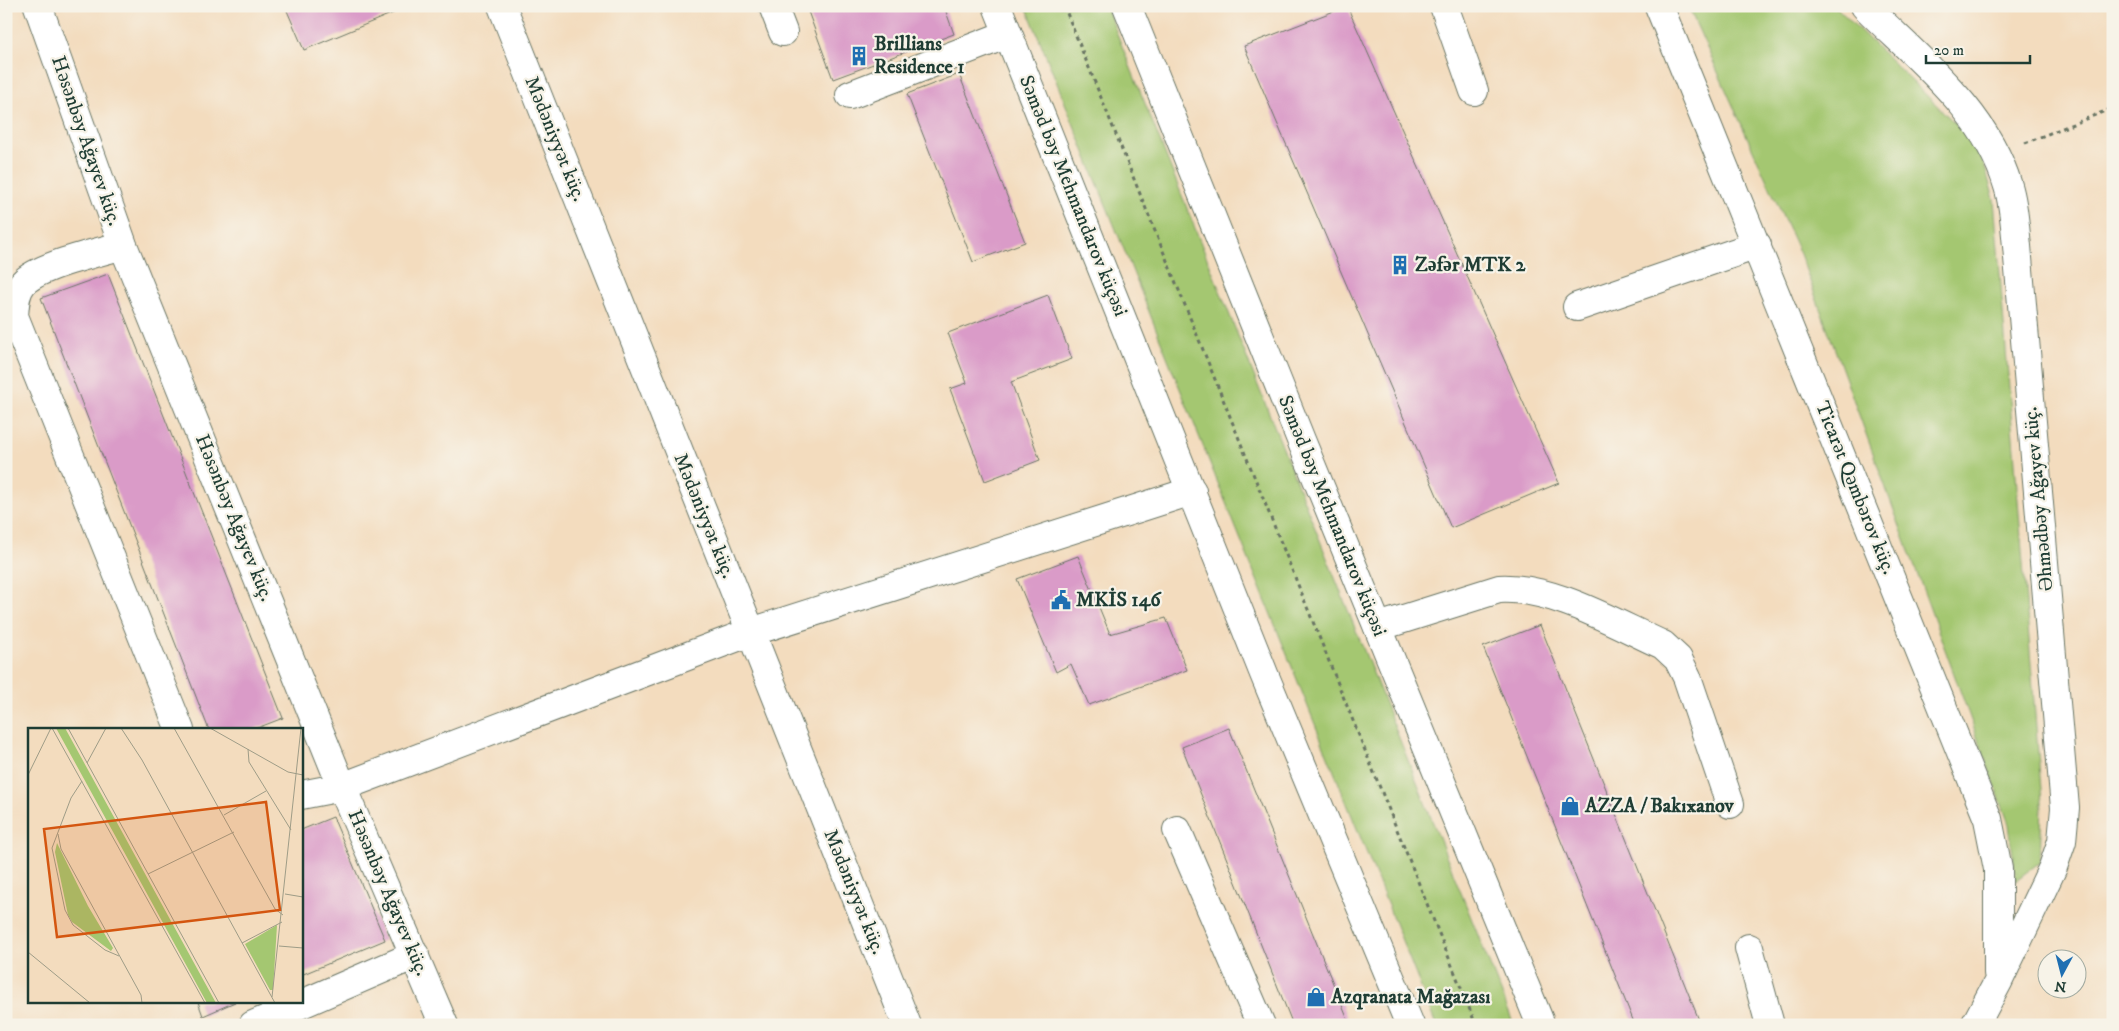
<svg xmlns="http://www.w3.org/2000/svg" width="2119" height="1031" font-family="'IM FELL DW Pica',serif">
<style>
.green{fill:#a4c771;stroke:#628252}
.building{fill:#da9bc8}
.lines{fill:none;stroke-linecap:round;stroke-linejoin:round}
.minor-casing{stroke:#697564;stroke-width:30}
.major-casing{stroke:#697564;stroke-width:30}
.path{stroke:#697564;stroke-width:3;stroke-dasharray:4 4;stroke-linecap:butt}
.minor{stroke:#fff;stroke-width:28}
.major{stroke:#fff;stroke-width:28}
.labels{text-anchor:middle;dominant-baseline:central;stroke-width:4.5;stroke-linejoin:round;paint-order:stroke}
.poi-label{font-size:20px;font-weight:bold;fill:#1f3d34;stroke:#f7f3e8;text-anchor:start}
.street-label{font-size:20px;fill:#1f3d34;stroke:#f7f3e8}
.inset-road{fill:none;stroke:#9e9c87;stroke-width:1}
.view{fill:#d45610;fill-opacity:0.15;stroke:#d45610;stroke-width:2.5}
.inset-edge{fill:none;stroke:#1f3d34;stroke-width:2.5}
</style>
<rect width="100%" height="100%" fill="#f7f3e8"/>
<filter id="ink" filterUnits="userSpaceOnUse"><feTurbulence type="fractalNoise" baseFrequency=".02" numOctaves="2"/><feDisplacementMap in="SourceGraphic" scale="10" xChannelSelector="R" yChannelSelector="G"/><feConvolveMatrix kernelMatrix="1 2 1 2 8 2 1 2 1" color-interpolation-filters="sRGB"/></filter>
<filter id="wash" filterUnits="userSpaceOnUse"><feTurbulence type="fractalNoise" baseFrequency=".0096" numOctaves="4" result="noise"/><feDisplacementMap in="SourceGraphic" scale="20" xChannelSelector="R" yChannelSelector="G"/><feGaussianBlur stdDeviation="1.12" result="paint"/><feColorMatrix in="noise" values="0 0 0 0 0 0 0 0 0 0 0 0 0 0 0 0 0 1.4 0 .05"/><feComposite in="paint" operator="in"/></filter>
<g filter="url(#wash)">
<rect width="100%" height="100%" fill="#f3dcbe"/>
<path class="green" d="M1026,6H1106L1514,1025H1436Z
M1688,6H1835L1961,129L1984,164L1994,199L2042,802L2040,862L2016,880L2009,824L1800,254Z"/>
<g id="blocks">
<path class="building" d="M285,6H410L304,50Z
M806,6H944L954,34L833,79Z
M1347,6L1559,483L1451,528L1244,46Z
M959,74L1025,242L973,262L907,94Z
M108,274L283,718L252,730H209L41,298Z
M1048,295L1072,359L1011,382L1040,460L985,481L950,389L967,383L948,333Z
M1078,556L1110,634L1166,618L1187,670L1089,705L1071,664L1056,672L1017,579Z
M1540,625L1701,1025H1635L1483,647Z
M1229,728L1350,1025H1293L1182,747Z
M333,817L385,940L301,975V830Z
M198,1002H235L203,1016Z"/>
</g>
</g>
<g filter="url(#ink)">
<use href="#blocks" fill-opacity="0" stroke="#697564" stroke-width="1"/>
<g class="lines">
<defs>
<path id="minor" d="M38,6L123,245L342,787L444,1025
M502,6L907,1025
M773,6L783,32
M1444,6L1474,91
M1659,6L1988,819L1998,869V973
M1865,6C1919,60 1986,111 2008,186C2014,205 2015,227 2017,246L2065,808L2062,841L2053,867L1998,982L1975,1025
M850,95L1008,34
M123,245C98,253 40,265 23,283C15,292 15,304 14,316L180,730
M1577,307L1757,245
M1378,627L1499,589C1553,586 1614,623 1663,645L1678,659L1687,677L1730,804
M301,795L342,787L751,632L1192,491
M1177,830L1261,1025
M1749,948L1770,1025
M253,1025L415,955"/>
<path id="major" d="M997,6L1264,674L1410,1025
M1127,6L1301,440L1541,1025"/>
</defs>
<use href="#minor" class="minor-casing"/>
<use href="#major" class="major-casing"/>
<path class="path" d="M1064,6L1476,1025
M2025,143L2113,108"/>
<use href="#minor" class="minor"/>
<use href="#major" class="major"/>
</g>
</g>
<defs>
<symbol id="building-bare" viewBox="-9 -9 18 18"><path d="M-4-6H4V6H1V3H-1V6H-4ZM-2.5-4.3h1.7v1.8h-1.7ZM.8-4.3h1.7v1.8H.8ZM-2.5-1h1.7V.8h-1.7ZM.8-1h1.7V.8H.8Z" fill="#1f6fb2" stroke="#f7f3e8" stroke-width="2.5" paint-order="stroke"/></symbol>
<symbol id="civic-bare" viewBox="-9 -9 18 18"><path d="M-.6-6.5H3V-4.5H.6V-3L4-1V1h2V6H-6V1h2V-1L-.6-3ZM-1.2 2.5V6h2.4V2.5Z" fill="#1f6fb2" stroke="#f7f3e8" stroke-width="2.5" paint-order="stroke"/></symbol>
<symbol id="shop-bare" viewBox="-9 -9 18 18"><path d="M-5-2.5h2.3a2.7 3.5 0 0 1 5.4 0H5L5.5 6h-11ZM-1.5-2.5h3a1.5 2.3 0 0 0-3 0Z" fill="#1f6fb2" stroke="#f7f3e8" stroke-width="2.5" paint-order="stroke"/></symbol>
</defs>
<g fill-rule="evenodd">
<use href="#building-bare" x="845" y="42" width="28" height="28"/>
<use href="#building-bare" x="1386" y="251" width="28" height="28"/>
<use href="#civic-bare" x="1047" y="586" width="28" height="28"/>
<use href="#shop-bare" x="1556" y="792" width="28" height="28"/>
<use href="#shop-bare" x="1302" y="983" width="28" height="28"/>
</g>
<g class="labels">
<g class="poi-label">
<text x="874" y="44">Brillians<tspan x="874" dy="23">Residence 1</tspan></text>
<text x="1415" y="265">Zəfər MTK 2</text>
<text x="1076" y="600">MKİS 146</text>
<text x="1585" y="806">AZZA / Bakıxanov</text>
<text x="1331" y="997">Azqranata Mağazası</text>
</g>
<g class="street-label">
<text transform="translate(555 139) rotate(68)">Mədəniyyət küç.</text>
<text transform="translate(86 141) rotate(71)">Həsənbəy Ağayev küç.</text>
<text transform="translate(1073 196) rotate(68)">Səməd bəy Mehmandarov küçəsi</text>
<text transform="translate(1855 488) rotate(68)">Ticarət Qəmbərov küç.</text>
<text transform="translate(2039 499) rotate(-95)">Əhmədbəy Ağayev küç.</text>
<text transform="translate(704 516) rotate(68)">Mədəniyyət küç.</text>
<text transform="translate(1332 516) rotate(68)">Səməd bəy Mehmandarov küçəsi</text>
<text transform="translate(234 518) rotate(68)">Həsənbəy Ağayev küç.</text>
<text transform="translate(854 892) rotate(68)">Mədəniyyət küç.</text>
<text transform="translate(388 893) rotate(67)">Həsənbəy Ağayev küç.</text>
</g>
</g>
<g transform="translate(28 728)">
<rect width="275" height="275" fill="#f3dcbe"/>
<path d="M28,0H37L188,275H179ZM29,115L60,178L85,220L83,223L44,194L40,187L27,124ZM249,197L245,262H242L217,216Z" fill="#a4c771"/>
<path class="inset-road" d="M24,0L177,275M40,0L191,275M93,0L114,32L247,275M146,0L247,181L255,187M182,0L260,44L275,47M220,21L221,34L263,102M59,35L78,0M0,47L23,0M54,53L43,70L24,120L37,182L45,197L77,222L91,228M196,87L238,63M30,106L33,121L113,267L114,275M120,146L206,104M257,166L275,169M214,215L254,194M251,218L275,220M0,224L62,275M244,269L273,0"/>
<path class="view" d="M238,74L252,182L29,209L16,101Z"/>
<rect width="275" height="275" class="inset-edge"/>
</g>
<rect width="2119" height="1031" fill="none" stroke="#f7f3e8" stroke-width="25"/>
<g transform="translate(2062 974) rotate(187)"><circle r="24" fill="#f7f3e8" stroke="#a1aaa0"/>
<path d="M0-4L9 19L0 12L-9 19Z" fill="#1f6fb2"/>
<text y="-8" font-size="14" font-weight="bold" text-anchor="middle" fill="#1f3d34">N</text>
</g>
<path d="M1926 55v8h104v-8" fill="none" stroke="#1f3d34" stroke-width="2.5"/>
<text x="1934" y="55" font-size="15" fill="#1f3d34" stroke="#f7f3e8" stroke-width="4" paint-order="stroke">20 m</text>
</svg>
